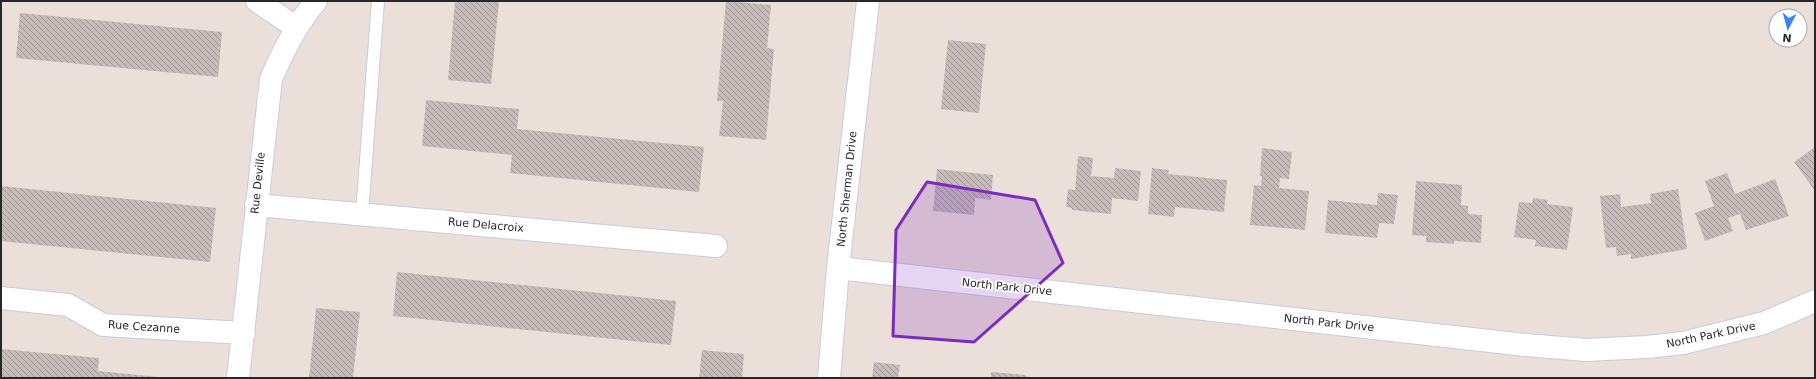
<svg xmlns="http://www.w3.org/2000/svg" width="1816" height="379" font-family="'DejaVu Sans',sans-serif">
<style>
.building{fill:url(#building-back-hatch)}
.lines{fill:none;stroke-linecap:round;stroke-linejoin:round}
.lane-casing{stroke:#c7ced9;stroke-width:14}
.street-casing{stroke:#c7ced9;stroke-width:24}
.lane{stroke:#fff;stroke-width:12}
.street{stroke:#fff;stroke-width:22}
.marked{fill:#7b2cbf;fill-opacity:0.2;stroke:#7b2cbf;stroke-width:3;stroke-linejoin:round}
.labels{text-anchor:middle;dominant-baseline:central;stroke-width:3.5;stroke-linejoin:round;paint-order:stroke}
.street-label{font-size:11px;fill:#272727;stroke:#fff}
</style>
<defs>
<pattern id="building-back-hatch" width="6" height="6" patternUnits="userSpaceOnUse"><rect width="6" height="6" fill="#c5bcb9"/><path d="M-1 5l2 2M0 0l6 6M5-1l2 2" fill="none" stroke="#a09996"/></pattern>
</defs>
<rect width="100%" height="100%" fill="#eadfd9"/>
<path class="building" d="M455,1H499L491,84L448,80Z
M726,1L771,5L767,48L774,49L766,140L719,136L723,101H717Z
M20,13L222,32L218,77L16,58Z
M948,40L986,44L979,113L941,109Z
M426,100L519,109L517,129L704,147L699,192L510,173L512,155L422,146Z
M1815,147V191L1794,162Z
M1262,148L1292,152L1289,179L1280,178L1279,188L1309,191L1305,230L1250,225L1254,185L1261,186L1262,176H1260Z
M1078,156L1093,158L1091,176L1114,178L1115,168L1141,171L1138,201L1112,198L1111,214L1072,210V208L1066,207L1068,189L1075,190Z
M1152,168L1169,170L1168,174L1227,180L1224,212L1175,207L1174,217L1148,214Z
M937,169L993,175L991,200L975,198L974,215L933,211Z
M1727,173L1735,194L1775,179L1789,216L1746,230L1740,214L1728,218L1733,231L1705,241L1695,213L1714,206L1705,181Z
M1416,181L1462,185L1461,205L1468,206V214L1482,215L1481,243L1454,241V244L1426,242V236L1412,235Z
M1,186L216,208L210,262L1,241Z
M1678,189L1687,249L1631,259V254L1617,256L1616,247L1606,248L1600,196L1620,194L1621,207L1651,203L1650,194Z
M1378,193L1398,195L1394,224L1379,223L1377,238L1325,233L1328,200L1377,205Z
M1533,198L1548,200L1547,204L1573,207L1567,250L1535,246L1536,240L1514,237L1519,202L1532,203Z
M397,272L676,301L671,345L393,316Z
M316,308L360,312L353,378H309Z
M1,349L99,358L98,371L169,378H1Z
M702,350L744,354L742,378H699Z
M874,362L900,365L898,378H872Z
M991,372L1026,375L1025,376L1031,378H991Z"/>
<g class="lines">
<defs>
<path id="lane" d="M362,214L378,1"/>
<path id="street" d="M257,1L297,28
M256,205L716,246
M838,268L1526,345L1586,350L1647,347L1683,343L1764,323L1815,301
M1,298L68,305L103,325L244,333
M238,378L271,79C283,51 296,25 316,1
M829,378L838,268L868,1"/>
</defs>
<use href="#lane" class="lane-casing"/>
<use href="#street" class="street-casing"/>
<use href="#lane" class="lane"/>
<use href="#street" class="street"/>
</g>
<path class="marked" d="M927,182L1035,200L1063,263L974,342L893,336L896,230Z"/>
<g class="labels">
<g class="street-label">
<text transform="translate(258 183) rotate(-84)">Rue Deville</text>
<text transform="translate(847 189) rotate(-84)">North Sherman Drive</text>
<text transform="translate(486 225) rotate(5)">Rue Delacroix</text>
<text transform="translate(1007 287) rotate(6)">North Park Drive</text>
<text transform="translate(1329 323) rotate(6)">North Park Drive</text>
<text transform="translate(144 327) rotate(4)">Rue Cezanne</text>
<text transform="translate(1711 335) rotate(-12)">North Park Drive</text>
</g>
</g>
<rect width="1816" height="379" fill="none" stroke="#272727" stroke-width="4"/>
<g transform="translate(1788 28) rotate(186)"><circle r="19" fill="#ffffff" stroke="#a9a9a9"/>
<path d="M0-3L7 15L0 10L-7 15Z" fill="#3a85f5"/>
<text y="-6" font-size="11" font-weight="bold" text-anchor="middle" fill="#272727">N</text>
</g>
</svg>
